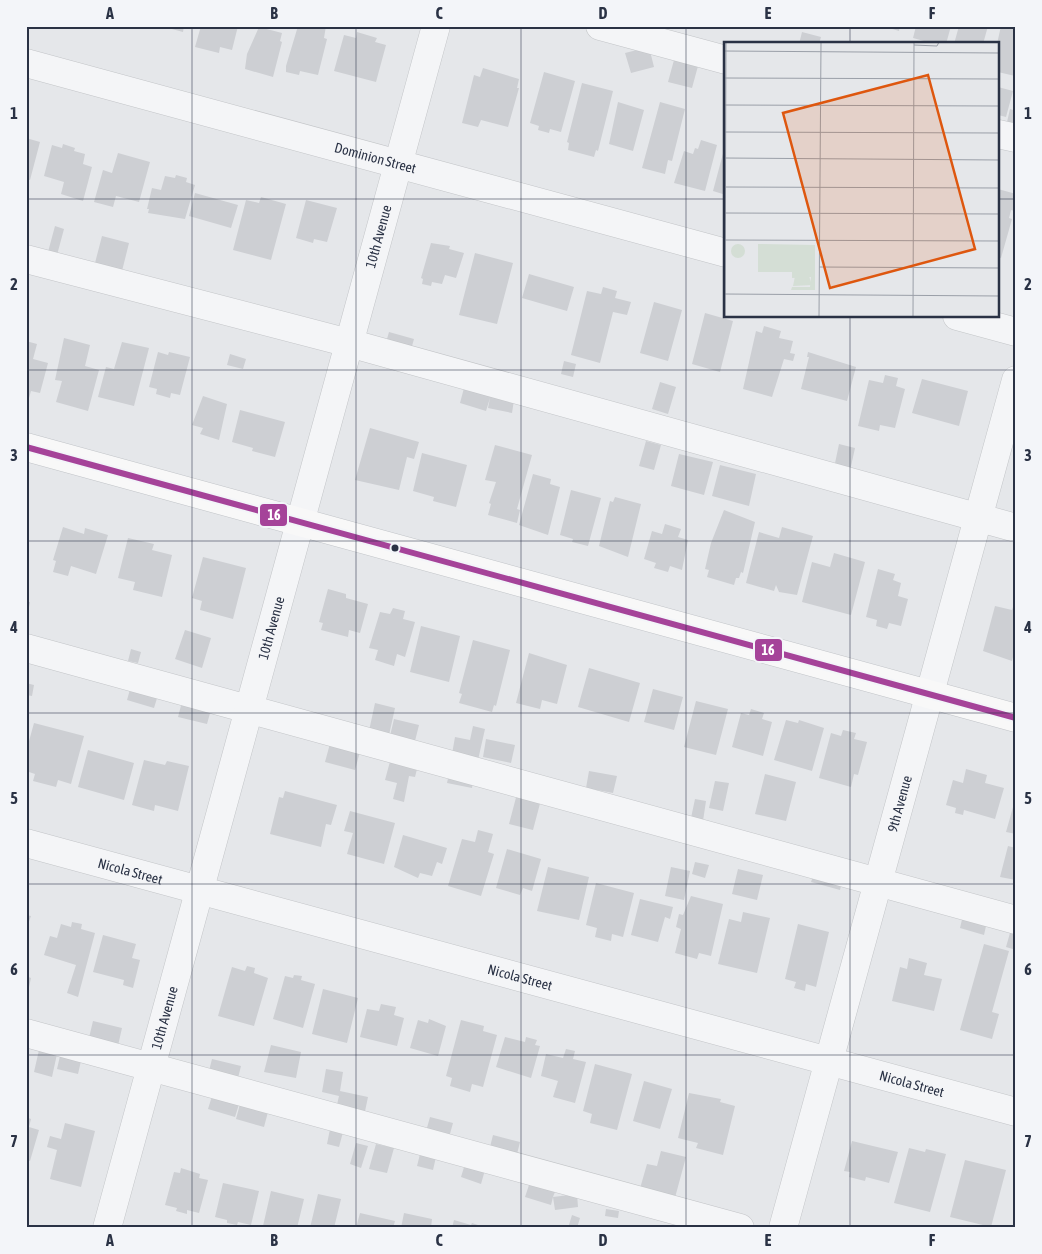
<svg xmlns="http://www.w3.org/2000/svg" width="1042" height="1254" font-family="'Asap Condensed',sans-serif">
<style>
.building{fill:#cdcfd3}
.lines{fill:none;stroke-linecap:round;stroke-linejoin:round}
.minor-casing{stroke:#c3c5c8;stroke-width:29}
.major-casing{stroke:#c1c4c8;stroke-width:29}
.minor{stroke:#f4f5f7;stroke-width:28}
.major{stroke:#f8f8f8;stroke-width:28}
.bus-1-casing{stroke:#f3f5f9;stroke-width:10}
.bus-1{stroke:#a54399;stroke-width:6}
.grid{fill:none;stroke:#2a3245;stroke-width:1;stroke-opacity:0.55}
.bus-dot{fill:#2a3245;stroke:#f3f5f9;stroke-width:2}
.labels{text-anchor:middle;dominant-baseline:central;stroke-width:5;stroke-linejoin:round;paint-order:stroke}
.street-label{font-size:14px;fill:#2a3245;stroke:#f3f5f9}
.inset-road{fill:none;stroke:#9a9fa8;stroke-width:1}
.view{fill:#de570f;fill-opacity:0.15;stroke:#de570f;stroke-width:2.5}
.inset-edge{fill:none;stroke:#2a3245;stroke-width:2.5}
.line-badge{stroke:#f3f5f9;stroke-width:2}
.badge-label{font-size:14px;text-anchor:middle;font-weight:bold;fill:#fff}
.neatline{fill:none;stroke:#2a3245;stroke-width:2}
.grid-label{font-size:16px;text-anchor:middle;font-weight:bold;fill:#2a3245}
</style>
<rect width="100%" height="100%" fill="#e5e7ea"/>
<path class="building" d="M161,26H184L183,32Z
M201,26H238L232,50L220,47L219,53L195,47Z
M298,26H326L324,38L327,39L318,75L300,71L299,75L286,72V66Z
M883,26H900L899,31Z
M916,26H951L946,44H935L913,38Z
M959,26H988L983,44H954Z
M1001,26H1016L1015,76L998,72L997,44Z
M259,27L282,33L280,41L282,42L273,77L245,69L247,54Z
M357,32L377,38L375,42L386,45L376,82L334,71L344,35L356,38Z
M802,32L821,37L819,44H799Z
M649,47L654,67L631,73L625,53Z
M674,60L698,66L692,88L668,82Z
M483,68L519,79L517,88H519L508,127L481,120L478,127L462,123L474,75L480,77Z
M544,72L575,81L561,132L550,129L549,133L538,130L539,126L530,123Z
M582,83L613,91L598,151L596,150L594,157L568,150L569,143L567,142Z
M998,87L1013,91L1006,117L998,115Z
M618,102L644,110L633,151L609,144Z
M660,102L685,109L672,161L668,160L665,174L642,168Z
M1010,109L1016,111V125L1007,122Z
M26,138L40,142L30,180L26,179Z
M701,140L717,145L705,191L674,183L684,151L693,154L695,148L698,149Z
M63,144L75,148L74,151L85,154L83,164L92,167L83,201L61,194L64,182L44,176L52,145L62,148Z
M725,146H726V195L713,191Z
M118,153L150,162L139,202L116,196L113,207L94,202L103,170L112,173Z
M176,175L187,178L186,182L195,185L185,219L148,213L149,209H147L152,188L161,190L165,176L175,178Z
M998,189L1016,194V208L1015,211L1011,210L1009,218L1012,219L1001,258L998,257Z
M195,193L238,205L231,228L189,216Z
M261,197L286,204L271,260L233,250L246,200L259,203Z
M306,200L337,208L327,242L314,239L313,243L296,238Z
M55,226L64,229L57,255L48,252Z
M102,236L129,243L122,271L95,263Z
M431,243L450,246L449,249L464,253L456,278L445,275L442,284L432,282L431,286L422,284L423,279L421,278Z
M475,253L513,263L497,324L459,315Z
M529,274L574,287L567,311L522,298Z
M603,287L617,291L615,298L631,302L627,315L613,312L600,363L571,355L587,291L601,294Z
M654,302L682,310L668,361L640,353Z
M705,313L733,321L720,372L692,364Z
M764,326L781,331L779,338L793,341L790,353L795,354L793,361L784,359L772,397L743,389L756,331L762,333Z
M389,332L414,339L410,353L385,346Z
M64,338L90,345L85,366L99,370L88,411L56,402L62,381L55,380Z
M26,341L37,344L33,359L48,363L40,393L31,391L29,398L26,397Z
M122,342L149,348L134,406L98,397L106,367L114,369Z
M158,352L168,355L169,352L190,357L180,395L171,393L170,398L156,394L157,389L149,387Z
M808,352L856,367L847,401L801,389L809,357H807Z
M230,354L246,359L243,369L227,365Z
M564,361L576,364L573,377L561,374Z
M885,375L898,378L896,386L905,389L895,428L880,425L879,431L858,426L869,380L883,383Z
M922,379L968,391L959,426L912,413Z
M660,382L676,387L668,414L652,409Z
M464,388L514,400L512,413L488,408L490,398L486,411L460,403Z
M203,396L227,404L219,440L200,434L203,428L192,425Z
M240,410L285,422L275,457L252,451L253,448L232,442Z
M370,428L419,442L414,459L407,457L399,490L355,480Z
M646,441L661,445L654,470L639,466Z
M839,444L855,448L850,471L834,468Z
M495,445L532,455L517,509L520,510L517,523L488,515L491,504L489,503L496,482L485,480Z
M422,453L467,465L456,507L433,501L434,497L413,491Z
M679,454L713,462L704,495L671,486Z
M720,465L756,474L749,506L712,496Z
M533,474L551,479L550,484L560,487L548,535L519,525Z
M571,490L601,498L588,546L572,542L573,539L560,535Z
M615,497L641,504L628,557L599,546L610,501L613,502Z
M724,510L755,522L743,573L741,572L739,578H736L734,585L707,577L709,570L705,569L711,543Z
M665,524L681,529L678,537L688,540L682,570L670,566L668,572L654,568L656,563L644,559L652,531L662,534Z
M63,527L84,534L85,528L108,535L96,574L71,566L68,576L53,572L56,561L53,560Z
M782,527L813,536L797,595L779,592L776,585L774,591L746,583L759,532L779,538Z
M128,538L154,544L152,550L172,555L162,597L133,590L135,582L118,578Z
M834,553L865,562L851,615L802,602L812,562L830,567Z
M203,557L246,568L233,619L200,610L202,601L192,598Z
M878,569L895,574L893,580L901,583L898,596L908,599L901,626L889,623L887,629L876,626L877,620L866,617Z
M328,589L346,594V598L368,604L360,633L349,630L348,637L321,630L323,623L319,622Z
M26,602H30L27,617H26Z
M1014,604H1016V646L1012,661L983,651L995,606L1012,610Z
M393,608L405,611L403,619L415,622L405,657L397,654L394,666L375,660L378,650L369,648L380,612L390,614Z
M421,626L460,636L449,682L410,672Z
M185,630L211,638L202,668L175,659Z
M473,640L510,650L496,706L494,705L492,712L459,703L462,694L459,693Z
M131,649L141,652L138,663L128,661Z
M529,653L567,665L557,704L542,700L540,709L516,703Z
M589,668L640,683L629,722L578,707Z
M26,683L34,685L32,696L26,695Z
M131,686L158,695L154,708L127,700Z
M653,689L683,697L674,730L644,722Z
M183,698L212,706L207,724L178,717Z
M696,701L728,709L716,755L684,747Z
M375,703L395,708L389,735L369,731Z
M751,709L764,713L762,719L772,722L763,756L732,747L741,713L749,715Z
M394,719L419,725L415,741L390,736Z
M786,720L798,723L799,720L824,728L812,771L774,760Z
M34,723L84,736L71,784L58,780L56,787L33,781L35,774L26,771V752Z
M473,726L485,729L478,760L452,754L455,737L470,740Z
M843,730L856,733L854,739L867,742L858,775L854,774L851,787L819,778L831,733L841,736Z
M486,739L515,745L511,763L483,757Z
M331,740L361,748L355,770L325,762Z
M88,750L134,763L124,800L78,787Z
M392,754L419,761L415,777L409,776L404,802L393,799L397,783L385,780Z
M144,760L165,765L167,761L189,766L178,811L155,805L154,811L132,805Z
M450,769L474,774L472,788L447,783Z
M966,769L987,775L985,783L1004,788L995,819L964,810L963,815L955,813L956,808L946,805L953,780L963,783Z
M589,771L617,776L613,793L586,788Z
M765,774L796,782L786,821L755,814Z
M715,781L729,783L723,811L709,808Z
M518,790L542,796L533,830L509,824Z
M285,791L337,805L331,825L326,824L321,847L270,834L279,797L283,798Z
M695,799L706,801L703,821L691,818Z
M1015,800H1016V834L1006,832Z
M350,811L395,823L384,864L347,854L353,833L344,831Z
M478,830L493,834L488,852L494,854L481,896L448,886L462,839L475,842Z
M403,835L447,848L442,864L437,862L432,876L420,873L418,878L394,867Z
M1008,846L1016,848V880L1000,877Z
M507,849L541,859L532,891L523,888L520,895L496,888Z
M695,862L709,865L705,878L692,874Z
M548,867L589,877L579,920L537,911Z
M671,867L690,871L684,900L665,896Z
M738,869L763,875L757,900L732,894Z
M815,870L843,878L840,890L811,882Z
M596,883L634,893L623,937L612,934L611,941L595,937L597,928L586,925Z
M691,896L723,904L711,956L699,953L697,959L675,953L681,929L676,927L679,914L683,915Z
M640,899L673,907L670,919L665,917L658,942L631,935Z
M964,911L988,917L984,935L960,928Z
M743,912L770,918L757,973L718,964L729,919L741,922Z
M26,915L31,916L28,924L26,923Z
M72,922L82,924L81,929L95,933L78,997L67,993L76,965L44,955L50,936L57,938L61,924L71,927Z
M798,924L829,932L816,987L806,984L805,991L794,988L796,982L785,979Z
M1012,926L1016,927V950L1006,947Z
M103,935L136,944L132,958L140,960L133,988L123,985L124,980L93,972Z
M984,944L1009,951L992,1012L999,1014L992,1039L960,1030Z
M909,958L927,963L924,975L942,979L934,1011L892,1001L900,967L907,969Z
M247,966L255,968L254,973L268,978L254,1026L218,1016L232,967L245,971Z
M294,975L302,976L301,980L315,984L303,1028L273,1019L285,976L293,978Z
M26,976L31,978L27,996H26Z
M323,989L358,998L347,1043L312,1034Z
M381,1004L396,1007L394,1015L404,1018L397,1046L360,1037L367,1009L379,1011Z
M429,1019L446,1026L438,1056L410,1048L418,1020L428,1023Z
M461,1020L484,1026L483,1031L497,1035L483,1087L472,1084L470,1092L450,1086L452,1078L446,1076Z
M93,1021L122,1028L117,1050L88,1042Z
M505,1037L525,1042L526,1037L537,1040L535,1045L540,1046L531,1078L496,1067Z
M271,1045L301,1052L296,1078L264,1072Z
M566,1049L575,1051L573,1059L586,1062L575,1103L553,1097L558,1081L541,1076L546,1054L563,1058Z
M39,1050L57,1054L52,1077L34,1072Z
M60,1056L81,1061L78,1074L57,1069Z
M212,1059L241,1066L237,1082L208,1075Z
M595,1064L632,1074L617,1130L590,1123L592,1114L583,1111Z
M326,1069L343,1072L340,1091L368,1097L364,1116L336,1109L339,1096L322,1092Z
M644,1081L672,1089L660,1129L633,1121Z
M213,1093L240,1101L235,1117L208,1109Z
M689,1093L721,1099L720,1102L735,1106L723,1155L696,1148L698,1143L678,1138Z
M240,1104L268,1112L264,1127L236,1119Z
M26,1117L31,1119L29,1127L39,1130L30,1161L26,1160Z
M430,1117L453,1123L448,1141L425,1135Z
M65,1123L95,1131L81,1187L50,1179L57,1150L47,1147L50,1136L61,1139Z
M330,1129L343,1132L339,1147L327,1144Z
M493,1135L520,1142L516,1158L489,1151Z
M852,1141L898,1152L889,1183L866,1177L865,1181L849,1177L850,1172L844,1171Z
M356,1143L368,1146L361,1168L350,1164Z
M376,1144L394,1148L387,1173L369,1169Z
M909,1148L925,1152L926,1149L946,1154L930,1212L894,1203Z
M661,1151L686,1157L673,1205L639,1192L647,1164L657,1166Z
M420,1154L436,1157L433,1170L417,1166Z
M965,1160L1006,1170L991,1227L950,1217Z
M465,1164L485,1170L481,1184L461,1177Z
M181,1168L200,1174L199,1178L208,1180L199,1213L187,1210V1214L176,1211L177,1208L165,1205L174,1172L180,1173Z
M530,1182L556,1189L553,1197L577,1194L578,1207L555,1210L553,1197L551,1205L525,1197Z
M223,1183L259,1191L251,1225L238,1222L237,1225L227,1223V1220L215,1217Z
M271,1191L304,1199L297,1228L263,1226Z
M318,1194L341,1199L334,1228H310Z
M606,1209L619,1211L618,1218L605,1216Z
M360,1213L395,1221L393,1228H356Z
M404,1213L432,1219L431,1228H401Z
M572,1215L580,1218L577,1228H568Z
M454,1220L471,1225L472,1223L487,1228H452Z"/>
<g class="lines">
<defs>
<g id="minor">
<path d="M600,26L726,60"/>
<path id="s1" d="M26,63L726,253"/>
<path d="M998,134L1016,138"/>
<path d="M26,259L349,343L1016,528"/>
<path d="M957,316L1016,332"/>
<path d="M26,648L1016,920"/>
<path id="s2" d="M26,843L1016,1112"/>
<path d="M26,1033L740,1228"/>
<path id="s3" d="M107,1228L436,26"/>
<path id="s4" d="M783,1228L1016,380"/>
</g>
<path id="major" d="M26,447L1016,718"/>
</defs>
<use href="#minor" class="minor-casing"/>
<use href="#major" class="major-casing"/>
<use href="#minor" class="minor"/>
<use href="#major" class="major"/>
<defs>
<path id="bus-1" d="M26,447L1016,718"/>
</defs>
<use href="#bus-1" class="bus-1-casing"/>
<use href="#bus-1" class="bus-1"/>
</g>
<path class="grid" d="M192,26V1228M356,26V1228M521,26V1228M686,26V1228M850,26V44M26,199H726M998,199H1016M850,316V1228M26,370H1016M26,541H1016M26,713H1016M26,884H1016M26,1055H1016"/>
<circle class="bus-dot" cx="395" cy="548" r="4.5"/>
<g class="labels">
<g class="street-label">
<text stroke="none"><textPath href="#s1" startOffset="362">Dominion Street</textPath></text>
<text stroke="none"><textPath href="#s3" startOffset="1028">10th Avenue</textPath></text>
<text stroke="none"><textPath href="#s3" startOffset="622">10th Avenue</textPath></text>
<text stroke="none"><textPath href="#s4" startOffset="440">9th Avenue</textPath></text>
<text stroke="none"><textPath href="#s2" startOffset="108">Nicola Street</textPath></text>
<text stroke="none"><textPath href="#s2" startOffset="512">Nicola Street</textPath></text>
<text stroke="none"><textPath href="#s3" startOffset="218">10th Avenue</textPath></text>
<text stroke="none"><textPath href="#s2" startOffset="918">Nicola Street</textPath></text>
</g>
</g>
<g transform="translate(724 42)">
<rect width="275" height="275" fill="#e5e7ea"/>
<path d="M34,202L91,203V248H67L68,245H86L87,235L68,236V230H34Z" fill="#d4ded5"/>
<path d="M7 209a7 7 0 1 1 14 0a7 7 0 1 1-14 0ZM71,234H85L88,243L69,244Z" fill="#d4ded5"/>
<path class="inset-road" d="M190,3L213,4L215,0M0,9L275,11M0,36L275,37M0,63L275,64M0,90L275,91M0,116L275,118M0,145L275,146M0,171L275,172M0,198L275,199M95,225L275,226M0,252L275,254M1,275L2,0M95,275L97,0M189,275L190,0"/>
<path class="view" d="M204,33L251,207L106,246L59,71Z"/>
<rect width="275" height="275" class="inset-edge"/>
</g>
<g class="line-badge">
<rect x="259" y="503" width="29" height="24" rx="5" fill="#a54399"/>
<rect x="754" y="638" width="29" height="24" rx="5" fill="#a54399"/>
</g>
<g class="badge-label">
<text x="274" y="520">16</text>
<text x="768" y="655">16</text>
</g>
<rect width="1042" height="1254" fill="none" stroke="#f3f5f9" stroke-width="55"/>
<rect x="28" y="28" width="986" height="1198" class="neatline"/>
<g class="grid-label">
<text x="110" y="19">A</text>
<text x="274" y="19">B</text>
<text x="439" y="19">C</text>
<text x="603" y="19">D</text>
<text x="768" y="19">E</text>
<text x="932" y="19">F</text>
<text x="14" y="119">1</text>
<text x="1028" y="119">1</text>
<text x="14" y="290">2</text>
<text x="1028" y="290">2</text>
<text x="14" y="461">3</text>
<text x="1028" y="461">3</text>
<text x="14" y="633">4</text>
<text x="1028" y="633">4</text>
<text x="14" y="804">5</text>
<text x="1028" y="804">5</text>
<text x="14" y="975">6</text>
<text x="1028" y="975">6</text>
<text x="14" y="1147">7</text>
<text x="1028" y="1147">7</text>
<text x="110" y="1246">A</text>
<text x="274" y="1246">B</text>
<text x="439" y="1246">C</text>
<text x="603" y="1246">D</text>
<text x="768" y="1246">E</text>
<text x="932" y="1246">F</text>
</g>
</svg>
